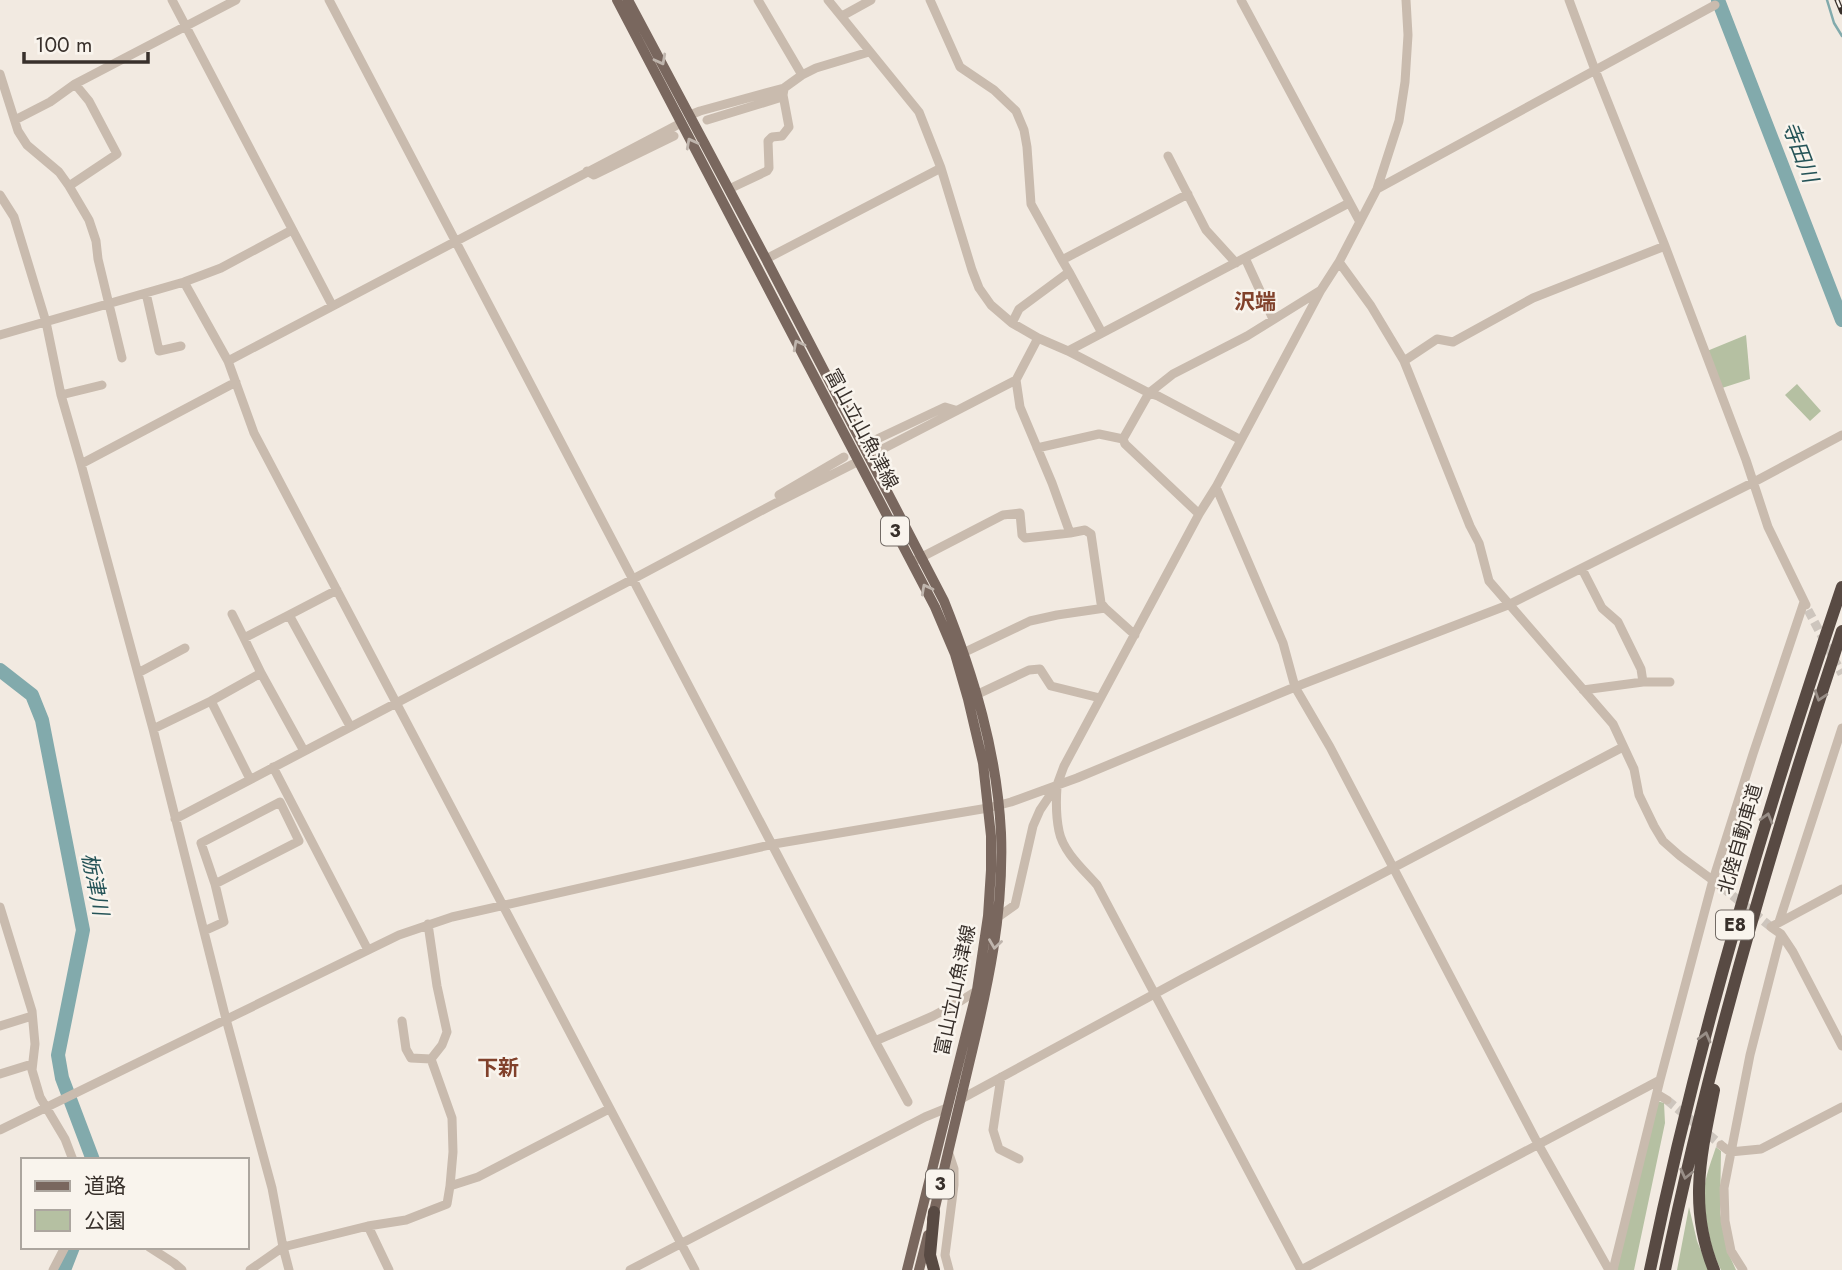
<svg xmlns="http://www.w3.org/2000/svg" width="1842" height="1270" font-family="Jost,'Noto Sans JP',sans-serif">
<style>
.green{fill:#b5c0a2}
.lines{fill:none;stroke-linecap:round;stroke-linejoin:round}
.stream{stroke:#82aaac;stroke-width:2.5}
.river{stroke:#82aaac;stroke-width:14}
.minor-tunnel{stroke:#cdc5bd;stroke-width:9;stroke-dasharray:9 4.5;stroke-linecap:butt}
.minor{stroke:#c9bbae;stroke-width:9}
.major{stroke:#79675e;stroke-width:10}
.highway{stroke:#584a43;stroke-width:12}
.rail-casing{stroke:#38302b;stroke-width:5}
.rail{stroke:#f9f4ed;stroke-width:2.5;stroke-dasharray:8;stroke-linecap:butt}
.oneway{stroke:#bfb5ad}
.oneway2{stroke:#988e87}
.labels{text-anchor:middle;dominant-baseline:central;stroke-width:5;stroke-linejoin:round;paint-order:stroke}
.shield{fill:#f9f4ed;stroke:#726b65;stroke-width:2}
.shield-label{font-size:18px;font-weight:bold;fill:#38302b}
.street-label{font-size:19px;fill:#38302b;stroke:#f9f4ed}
.water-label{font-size:21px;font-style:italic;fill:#245357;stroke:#f9f4ed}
.neighbourhood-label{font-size:21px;font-weight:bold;fill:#81412b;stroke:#f9f4ed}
</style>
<rect width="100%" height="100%" fill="#f2eae1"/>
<path class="green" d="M1746,335L1750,379L1722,388L1707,351Z
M1797,384L1821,411L1810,421L1785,395Z
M1657,1101L1664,1103L1665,1123L1634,1270H1617Z
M1716,1147L1721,1151L1720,1212L1727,1250L1736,1270H1721C1709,1247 1703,1210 1705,1184C1707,1172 1712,1159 1716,1147Z
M1689,1207L1697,1241L1709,1270H1677Z"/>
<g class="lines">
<path class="stream" d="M1827,0L1834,23L1842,36"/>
<path class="river" d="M1718,0L1842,320
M0,670L32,695L42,720L83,930L58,1055L62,1078L93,1160
M64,1270L73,1247"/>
<path class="minor-tunnel" d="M1808,610L1842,674
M1722,887L1771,927
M1667,1100L1721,1145"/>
<path class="minor" d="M172,0L332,305
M329,0L875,1041L933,1016L959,1002L981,988
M758,0L802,75
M828,0L919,112L941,168L972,270L979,288L991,305L1012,323L1038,338L1068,351L1149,393L1158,396L1241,440
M930,0L960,67L994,90L1016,111L1024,130L1027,147L1031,204L1062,260
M1241,0L1360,222
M1569,0L1595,70L1665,246L1746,460L1768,527L1806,605
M842,16L871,0
M0,74L18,131L27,145L59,172L69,186L117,154L89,101L75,84L50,102L15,120
M75,84L236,0
M690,115L700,111L784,88L802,75L816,68L869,52
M707,120L779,98L783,95L784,89
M681,123L228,361L254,433L695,1270
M1168,156L1206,230L1236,263
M587,171L594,175L674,136
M69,186L89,220L96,241L98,259L122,358
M729,189L767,171L769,168L768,141L772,137L782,136L789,127L783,95
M1377,189L1715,5
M0,195L14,217L46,322L61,395L81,464L153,729L226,1019L272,1188L283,1247L289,1270
M1245,258L1273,319
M766,259L941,168
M1339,262L1371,306L1404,361L1470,526L1479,543L1489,581L1613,724L1634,769L1639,795L1654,826L1663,841L1680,856L1722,887
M1069,272L1062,260L1188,194
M184,282L228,361
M146,293L159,351L181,346
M1012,323L1019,309L1069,272L1102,333
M0,335L184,282L221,268L292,230
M1068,351L1349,203
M1404,361L1437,339L1453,342L1533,298L1665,246
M1016,380L1020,407L1052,483L1070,533L1085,530L1091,534L1101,603L1105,608L1135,635
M61,395L102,385
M1123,439L1149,393L1173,374L1247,336L1321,290
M1123,439L1125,444L1199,514
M875,440L945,407L955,410
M1037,448L1099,434L1123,439
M869,456L1016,380L1038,338
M81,464L236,382
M1216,487L1283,643L1295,687L1330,747L1538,1144L1609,1270
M779,495L844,457
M916,560L1003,515L1020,513L1022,535L1025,538L1070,533
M1582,569L1602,608L1618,622L1641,669L1643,682H1670
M337,590L289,615L350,726
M232,614L244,638
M965,652L1030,621L1057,615L1105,608
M138,673L185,648
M261,673L244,638L289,615
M1583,690L1643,682
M978,694L1029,670L1040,669L1051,686L1100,698
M211,701L261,673L304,751
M153,729L211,701L250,779
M273,767L368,950
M1057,787C1056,801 1056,817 1059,831C1063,852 1084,870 1097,885L1301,1270
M280,802L299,841L215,884L201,843Z
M175,819L633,579L772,505L859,461
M1842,889L1771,927L1781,934L1793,952L1842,1046
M0,907L32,1011L35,1044L32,1070L40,1097L65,1139L73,1160
M998,917L1015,905L1033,826L1040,810L1057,785L1064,766L1199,514L1216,487L1321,290L1339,262L1377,189L1399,121L1405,82L1408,35L1406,0
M1779,922L1842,728
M428,924L437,986L447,1032L442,1045L431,1059
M204,931L224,922L215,884
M402,1021L406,1049L411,1058L431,1059L452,1118L453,1152L450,1186
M0,1026L32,1016
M875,1041L908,1102
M0,1074L32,1064
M1001,1077L993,1130L999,1149L1019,1159
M1657,1094L1667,1100
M961,1099L1182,979L1623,747
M0,1130L399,935L452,917L774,844L988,808L1011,802L1077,778L1295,687L1508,605L1754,482L1842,435
M1721,1145L1730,1152L1761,1149L1842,1107
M948,1151L954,1169V1185L945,1255L949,1270
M368,1226L389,1270
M149,1247L174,1263L182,1270
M53,1270L65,1247
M250,1270L283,1247L368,1226L406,1220L447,1204L450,1186L478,1177L609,1109
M630,1270L925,1117L947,1108
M1301,1270L1660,1080
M1613,1270L1660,1080L1713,880L1753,754L1804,602
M1743,1270L1731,1251L1725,1221L1724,1188L1750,1055L1781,934"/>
<path class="major" d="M617,0L935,607L955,654L968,699L983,763L991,836V870L988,916L977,990L907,1270
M628,0L766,259L944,601C974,676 997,752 1001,833C1004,914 988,986 969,1064C957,1116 944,1168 932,1220
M919,1270L928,1235"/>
<path class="highway" d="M934,1212L930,1255L934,1270
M1650,1270C1698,1038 1766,811 1842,587
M1665,1270C1710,1054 1772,841 1842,631
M1714,1270C1688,1206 1701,1155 1714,1090"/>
<defs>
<path id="rail" d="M1837,0L1842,12"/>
</defs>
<use href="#rail" class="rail-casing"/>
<use href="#rail" class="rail"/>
</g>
<defs><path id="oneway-chevron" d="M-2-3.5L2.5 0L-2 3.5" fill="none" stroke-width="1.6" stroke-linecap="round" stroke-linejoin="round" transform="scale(1.75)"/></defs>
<g class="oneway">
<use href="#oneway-chevron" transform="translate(661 60) rotate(62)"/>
<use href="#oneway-chevron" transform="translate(691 143) rotate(-118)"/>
<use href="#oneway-chevron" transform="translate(798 345) rotate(-117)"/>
<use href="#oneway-chevron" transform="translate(926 589) rotate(-118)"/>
<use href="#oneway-chevron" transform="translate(995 944) rotate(98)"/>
</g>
<g class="oneway2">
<use href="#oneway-chevron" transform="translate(1820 696) rotate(108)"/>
<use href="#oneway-chevron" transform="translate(1767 818) rotate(-74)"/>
<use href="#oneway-chevron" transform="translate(1705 1037) rotate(-75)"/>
<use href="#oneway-chevron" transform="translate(1686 1174) rotate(103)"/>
</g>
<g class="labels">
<g class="shield">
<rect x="881" y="516.5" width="28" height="29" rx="5"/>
<rect x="1716" y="910.5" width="38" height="29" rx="5"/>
<rect x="926" y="1169.5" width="28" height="29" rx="5"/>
</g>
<g class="shield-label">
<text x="895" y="531">3</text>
<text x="1735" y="925">E8</text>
<text x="940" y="1184">3</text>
</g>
<g class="street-label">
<text transform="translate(862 429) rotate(62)">富山立山魚津線</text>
<text transform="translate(1740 839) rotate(-74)">北陸自動車道</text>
<text transform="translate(955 990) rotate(-78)">富山立山魚津線</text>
</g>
<g class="water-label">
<text transform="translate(1800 152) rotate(69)">寺田川</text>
<text transform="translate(95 884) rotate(79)">栃津川</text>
</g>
<g class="neighbourhood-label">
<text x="1255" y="302">沢端</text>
<text x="498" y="1068">下新</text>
</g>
</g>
<rect x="21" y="1158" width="228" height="91" fill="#f9f4ed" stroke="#aca69f" stroke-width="2"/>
<rect x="35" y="1181" width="35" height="10" fill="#79675e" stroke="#aca69f" stroke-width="2"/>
<text x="84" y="1193" font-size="21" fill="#38302b">道路</text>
<rect x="35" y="1210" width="35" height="21" fill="#b5c0a2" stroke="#aca69f" stroke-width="2"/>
<text x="84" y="1228" font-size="21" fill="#38302b">公園</text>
<path d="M24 52v10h124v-10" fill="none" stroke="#38302b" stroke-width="3.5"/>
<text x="35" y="52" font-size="21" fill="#38302b" stroke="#f9f4ed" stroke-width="5" paint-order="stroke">100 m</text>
</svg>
